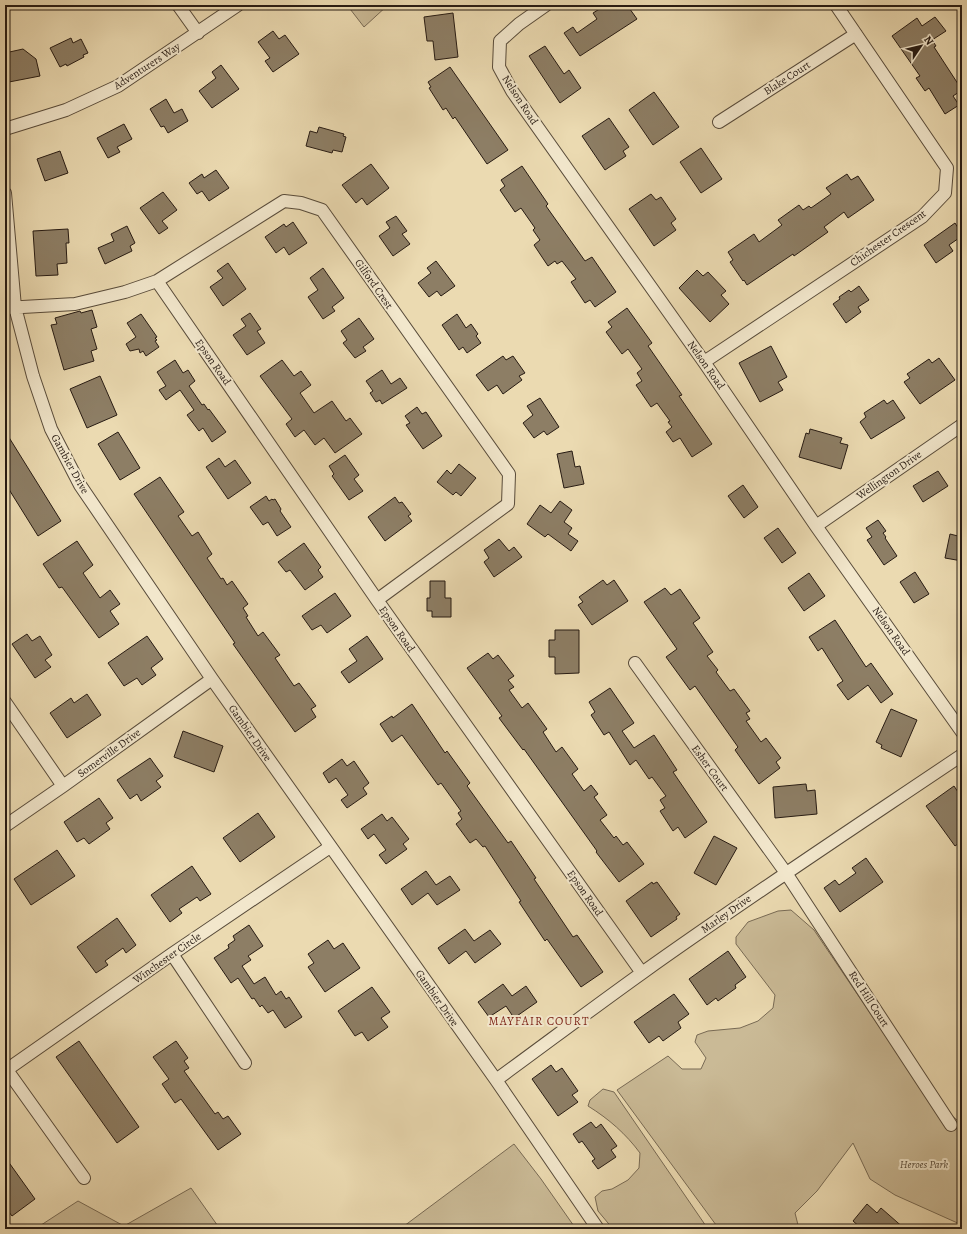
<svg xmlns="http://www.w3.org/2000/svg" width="967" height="1234" font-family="Alegreya,serif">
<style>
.green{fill:#caba96;stroke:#786a54}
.building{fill:#8d7e65;stroke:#271b13}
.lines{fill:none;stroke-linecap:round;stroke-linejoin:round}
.street-casing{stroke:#584b3a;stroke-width:14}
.street{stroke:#f2e7cc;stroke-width:12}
.labels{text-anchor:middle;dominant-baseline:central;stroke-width:4;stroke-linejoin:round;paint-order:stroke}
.street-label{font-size:11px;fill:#271b13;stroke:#f2e7cc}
.park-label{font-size:11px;font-style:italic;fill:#584b3a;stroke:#f2e7cc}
.neighbourhood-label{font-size:12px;letter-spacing:1px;fill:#7a1f14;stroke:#f2e7cc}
</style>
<rect width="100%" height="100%" fill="#ebdab1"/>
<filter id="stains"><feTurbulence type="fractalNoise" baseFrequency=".005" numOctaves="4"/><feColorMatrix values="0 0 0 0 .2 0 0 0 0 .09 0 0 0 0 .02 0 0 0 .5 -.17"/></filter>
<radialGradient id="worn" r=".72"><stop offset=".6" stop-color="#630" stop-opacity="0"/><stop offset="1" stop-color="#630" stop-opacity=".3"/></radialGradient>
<path class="green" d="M347,5H388L364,27Z
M791,910L814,930L922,1090L957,1120L962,1117V1225L895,1195L870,1179L853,1143L817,1191L795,1213L799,1229H719L617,1090L668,1056L682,1069H701L706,1058L695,1042L697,1035L708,1031L740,1028L758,1021L773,1008L775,995L736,944V937L748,922L778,911Z
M603,1089L614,1092L708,1229H613L598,1211L595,1197L602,1191L612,1189L628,1180L639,1168L640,1153C626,1134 609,1119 588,1106L590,1100Z
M514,1144L541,1179L576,1229H400Z
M191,1188L220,1229H35L78,1201L124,1226Z"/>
<path class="building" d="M606,5H627L637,19L580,56L564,33L573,27L577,33L597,19L593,13Z
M453,13L458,57L435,60L433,41H427L424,17Z
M935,17L946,31L932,40L936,46L934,47L962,90L953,96L959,105L945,114L929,88L925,91L916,78L920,76L892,36L917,18L922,26Z
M273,31L279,39L285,35L299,54L273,72L265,61L270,58L258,42Z
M71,38L73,43L81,39L88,53L83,55L84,57L67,66L66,64L60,67L50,48Z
M545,46L564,74L569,70L581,88L560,103L529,56Z
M23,49L36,59L40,76L9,82L5,63V53Z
M221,65L239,89L212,108L199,91L216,78L212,72Z
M450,67L508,150L487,164L455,117L453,119L446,108L443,110L429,88L431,87L428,82Z
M654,92L679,127L653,145L629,110Z
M166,99L174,113L182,109L188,121L168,133L164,126L161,127L150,109Z
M609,118L629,147L623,151L626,156L605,170L582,136Z
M124,124L132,139L117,147L120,152L108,158L97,138Z
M319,127L344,134L343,136L346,137L342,152L333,150L332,153L306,146L310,131L317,133Z
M701,148L722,179L701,193L680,162Z
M60,151L68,173L45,181L37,159Z
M371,164L389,188L367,205L362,198L356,203L342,185Z
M522,166L548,204L546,206L585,261L592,257L616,292L595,307L590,300L585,303L571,282L576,279L562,261L557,264L555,261L548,266L534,245L540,240L533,230L535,228L521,208L515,212L500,190L505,186L501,180Z
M216,170L229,188L209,201L202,191L197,194L189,183L202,174L204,178Z
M847,174L851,180L858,176L874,200L848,218L844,212L824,227L828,232L794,256L793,254L747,285L744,280L743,281L730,262L733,260L728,252L754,234L759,242L782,225L778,220L799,205L803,210L809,206L811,208L831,194L826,188Z
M163,192L177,210L162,221L168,228L159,234L140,208Z
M651,194L656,200L661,197L676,219L671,223L676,230L654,246L629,209Z
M396,216L407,231L402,234L410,244L393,256L379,236L390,228L386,222Z
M293,222L307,243L289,255L284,247L276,253L265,237L284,224L286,227Z
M955,223L962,234V236L949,245L953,251L936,263L924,245Z
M127,226L135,243L130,246L132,251L105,264L98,248L114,241L111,234Z
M68,229L69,243H66L67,263L57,264L58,275L36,276L33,231Z
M436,261L455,286L441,296L437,291L429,297L418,283L431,273L427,268Z
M228,263L246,289L223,306L210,287L223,278L217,271Z
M323,268L344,298L332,307L335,311L323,319L308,297L318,290L310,278Z
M697,270L703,276L708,272L726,291L721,295L729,304L710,322L679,288Z
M859,286L869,300L858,307L861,312L846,323L833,304L840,299L839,297L849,290L851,292Z
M627,308L652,343L648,346L682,395L679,396L712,444L692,457L680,438L673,442L666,432L672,427L668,422L670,421L657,403L651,407L636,385L642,381L637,373L642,369L628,349L622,354L606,332L612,327L608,322Z
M92,310L97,327L91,329L97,349L91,351L94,361L64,370L51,325L57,324L55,318L80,311L81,313Z
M250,313L261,329L257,331L265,343L247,355L233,335L246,326L241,319Z
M141,314L157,337L155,338L157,340L155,341L159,347L146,356L143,351L140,353L139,349L130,351L126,344L136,337L127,323Z
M457,314L466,328L471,324L478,334L476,336L481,343L467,353L463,347L459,350L442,325Z
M359,318L374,339L363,347L366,351L355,358L343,343L347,340L341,331Z
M771,346L787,377L778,382L783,390L760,402L739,363Z
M503,356L506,360L513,356L525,373L519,376L522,380L503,394L497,385L488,391L476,375Z
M939,358L955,380L920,404L904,382L910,378L907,374L929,359L932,363Z
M175,360L183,373L188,370L195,381L189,386L202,405L204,404L208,410L209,409L226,432L212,442L203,428L199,431L187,415L194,410L180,390L166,400L159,390L166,386L157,372Z
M282,360L294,376L301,371L311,385L300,393L314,413L332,401L346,421L350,418L362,434L335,453L324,438L315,445L304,430L295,437L286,424L292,419L260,376Z
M382,370L391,384L400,378L407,388L382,404L380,400L376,402L370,393L373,391L366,381Z
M100,376L117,415L87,428L70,389Z
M540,398L559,427L547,435L544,431L534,438L523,423L533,415L527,406Z
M884,400L887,404L893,400L905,418L871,439L860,422L866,417L864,413Z
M417,407L422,414L426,412L442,436L423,449L406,425L410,423L405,416Z
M810,429L842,438L840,443L848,445L841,469L799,457L806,433L809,434Z
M5,431L61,521L38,536L5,483Z
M118,432L140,468L120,480L98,444Z
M572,451L575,467L580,466L584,484L564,488L557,454Z
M345,455L359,475L354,479L363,491L349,500L332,476L334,474L329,466Z
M219,458L225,467L235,460L251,483L228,499L206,467Z
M459,464L476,478L461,496L456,492L453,495L437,482L447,470L451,474Z
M938,471L948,486L923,502L913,486Z
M160,477L184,512L178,516L192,536L198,532L212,554L207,558L221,579L223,578L227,585L232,581L248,604L243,608L248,616L246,617L258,636L263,632L280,655L275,658L294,686L299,683L316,706L311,709L316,717L295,732L233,644L235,643L134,494Z
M743,485L758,507L744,518L728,496Z
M266,496L269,501L272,499L273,500L275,499L281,509L280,511L291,527L277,536L268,522L263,525L250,507Z
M395,497L399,503L402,502L411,514L408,516L412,521L385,541L368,517Z
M560,501L572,510L564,522L572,528L568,534L578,541L571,551L548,534L545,537L527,524L540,505L551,513Z
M878,520L886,531L883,533L886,537L885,538L897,556L884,565L867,540L872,537L866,528Z
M778,528L796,553L782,563L764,538Z
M950,534L962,537V561L945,558Z
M499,539L509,551L514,547L522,557L494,577L484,562L489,558L484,550Z
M77,541L93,565L83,573L100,598L110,590L120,604L110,611L119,624L99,638L62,587L59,588L43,564Z
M304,543L321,567L318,570L323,577L305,590L290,570L286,572L278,562Z
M915,572L929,594L914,603L900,582Z
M809,573L825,596L804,611L788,588Z
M603,580L607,585L614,580L628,601L592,625L578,605L583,602L579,597Z
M430,581H445V598H451V617H432V611H427V598H430Z
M665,588L671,595L680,589L700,618L693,623L713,652L707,656L718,670L716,672L730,691L734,689L750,711L746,713L750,719L746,721L761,742L766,738L781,758L776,762L780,768L759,784L735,750L738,747L695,686L690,690L666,657L677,649L644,602Z
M335,593L351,616L327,633L321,625L312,630L302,616Z
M835,620L866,667L871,663L893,694L881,703L868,685L848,700L837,685L843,681L822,648L818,651L809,637Z
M555,630H579V673L555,674V657H549V640H555Z
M27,634L32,641L40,636L52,655L45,660L51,667L35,678L12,644Z
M147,636L163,659L151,668L156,675L142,685L137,678L124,686L108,663Z
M367,636L383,659L349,683L341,672L357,661L349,649Z
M488,653L493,659L498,655L514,676L508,680L514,687L509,690L522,708L528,703L547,729L543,732L556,752L562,747L578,769L572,774L584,791L591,785L598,794L594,797L607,815L600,820L614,838L616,836L623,845L627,842L644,864L619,882L596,852L597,851L524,749L523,750L499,718L502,716L467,668Z
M610,688L634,723L622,731L634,748L654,735L677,770L673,772L707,822L685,838L678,827L673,831L660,811L665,808L660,800L666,796L652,777L649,779L636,760L630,765L609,732L604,735L591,715L595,712L589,702Z
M87,694L101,715L67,738L50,713L71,698L74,703Z
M412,704L445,753L447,751L470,783L467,786L508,843L511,841L536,878L534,879L573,937L577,935L603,972L581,987L547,939L545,941L519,902L521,901L485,846L483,847L476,839L470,843L456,824L462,819L458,813L461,811L441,783L438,785L402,735L392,742L380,724L392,716L393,718Z
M891,709L917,720L901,757L881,748L882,745L876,742Z
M183,731L223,746L214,772L174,757Z
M150,758L163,776L156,781L161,787L141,801L137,794L130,799L117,780Z
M342,759L347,766L354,761L369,783L363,788L367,794L347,808L341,800L348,795L336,778L329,783L323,773Z
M806,784L807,791L815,790L817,814L775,818L773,787Z
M954,786L962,798V841L955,846L926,806Z
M99,798L113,818L106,823L110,829L89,844L84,838L77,842L64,822Z
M258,813L275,837L240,862L223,838Z
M382,814L387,821L392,817L409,839L403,844L407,849L386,864L379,855L386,850L374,834L368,839L361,829Z
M714,836L737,848L716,885L694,873Z
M57,850L75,876L31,905L14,879Z
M866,858L883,882L840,912L824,888L835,880L839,885L856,873L852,868Z
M192,866L211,894L200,901L197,897L179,909L182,913L170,922L151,895Z
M426,871L436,885L450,876L460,890L437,905L428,893L412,905L401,889Z
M652,882L653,884L657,882L680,914L676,917L677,919L651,937L626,901Z
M117,918L136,945L126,953L123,948L105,961L108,965L96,973L77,947Z
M249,925L263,946L248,956L251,960L242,966L254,984L265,977L276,995L281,991L286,999L289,997L302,1017L285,1028L273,1010L268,1013L262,1005L260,1007L254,998L252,999L238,978L231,983L214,958L229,948L228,945L235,940L233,936Z
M465,929L474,941L490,930L501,944L475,963L466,951L449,964L438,948Z
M328,940L334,949L343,943L360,968L325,992L308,967L314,963L308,954Z
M728,951L746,977L735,985L736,988L718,1001L716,998L707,1005L689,979Z
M503,984L512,996L526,986L537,1002L514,1018L506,1006L489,1017L478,1002Z
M372,987L390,1012L381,1018L388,1027L368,1041L362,1032L355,1036L338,1011Z
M674,994L689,1014L678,1022L681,1028L663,1041L659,1036L649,1043L634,1022Z
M79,1041L139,1127L117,1143L56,1057Z
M176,1041L188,1058L184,1061L189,1068L184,1071L215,1114L218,1112L223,1119L228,1116L241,1134L218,1150L181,1099L175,1103L162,1084L169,1079L153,1057Z
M551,1065L556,1072L562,1068L578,1091L572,1095L578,1102L558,1116L532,1079Z
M591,1122L596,1128L601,1124L617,1146L611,1150L616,1157L598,1169L592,1161L595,1159L582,1141L579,1143L573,1134Z
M5,1157L35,1199L12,1216L5,1207Z
M867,1204L877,1213L881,1208L905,1229H862L853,1221Z"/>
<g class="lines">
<defs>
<path id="street" d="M178,5L198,33
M546,5L519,24L500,41L499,67L512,91L704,362L816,526L962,732
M719,122L856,34
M5,129L66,110L118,86L238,5
M5,193L15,307L33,376L51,429L80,485L212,679L496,1080L598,1229
M157,281L377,600L642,973
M5,308L75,304L125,292L157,281L284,201L301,203L322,210L509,474L508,504L377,600
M704,362L922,217L945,193L947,168L836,5
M816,526L962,425
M635,663L786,873L951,1125
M5,702L63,786
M5,826L63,786L212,679
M172,954L245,1063
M7,1070L84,1178
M5,1071L172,954L330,847
M496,1080C544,1045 593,1008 642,973C747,898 855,827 962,755"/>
</defs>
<use href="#street" class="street-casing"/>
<use href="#street" class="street"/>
</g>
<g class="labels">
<g class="street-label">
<text transform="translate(147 66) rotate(-33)">Adventurers Way</text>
<text transform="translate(787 78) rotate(-33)">Blake Court</text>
<text transform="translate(520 100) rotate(57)">Nelson Road</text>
<text transform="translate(888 238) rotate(-35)">Chichester Crescent</text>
<text transform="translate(374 284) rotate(55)">Gilford Crest</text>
<text transform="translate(213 362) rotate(55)">Epson Road</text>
<text transform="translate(706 365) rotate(55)">Nelson Road</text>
<text transform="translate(70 464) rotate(61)">Gambier Drive</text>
<text transform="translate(889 475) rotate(-35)">Wellington Drive</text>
<text transform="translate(397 629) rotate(55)">Epson Road</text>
<text transform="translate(891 631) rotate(55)">Nelson Road</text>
<text transform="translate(250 733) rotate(55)">Gambier Drive</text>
<text transform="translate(109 753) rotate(-36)">Somerville Drive</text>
<text transform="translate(710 768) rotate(54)">Esher Court</text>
<text transform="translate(585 893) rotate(55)">Epson Road</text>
<text transform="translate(726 914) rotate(-35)">Marley Drive</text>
<text transform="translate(167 958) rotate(-35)">Winchester Circle</text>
<text transform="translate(437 998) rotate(55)">Gambier Drive</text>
<text transform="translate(869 999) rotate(57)">Red Hill Court</text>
</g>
<g class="park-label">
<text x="924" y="1164">Heroes Park</text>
</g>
<g class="neighbourhood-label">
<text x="539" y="1021">MAYFAIR COURT</text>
</g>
</g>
<rect width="967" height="1234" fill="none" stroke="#ebdab1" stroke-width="20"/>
<rect x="6" y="6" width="955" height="1222" fill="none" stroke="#271b13" stroke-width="2"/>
<rect x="10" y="10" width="947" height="1214" fill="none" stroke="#271b13"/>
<g transform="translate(921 46) rotate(55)" stroke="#f2e7cc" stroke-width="3" paint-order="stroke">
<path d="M0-3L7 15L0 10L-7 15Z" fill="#271b13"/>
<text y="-6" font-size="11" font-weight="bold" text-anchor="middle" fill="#271b13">N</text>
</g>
<rect width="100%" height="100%" filter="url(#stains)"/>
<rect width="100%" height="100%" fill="url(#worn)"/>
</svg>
